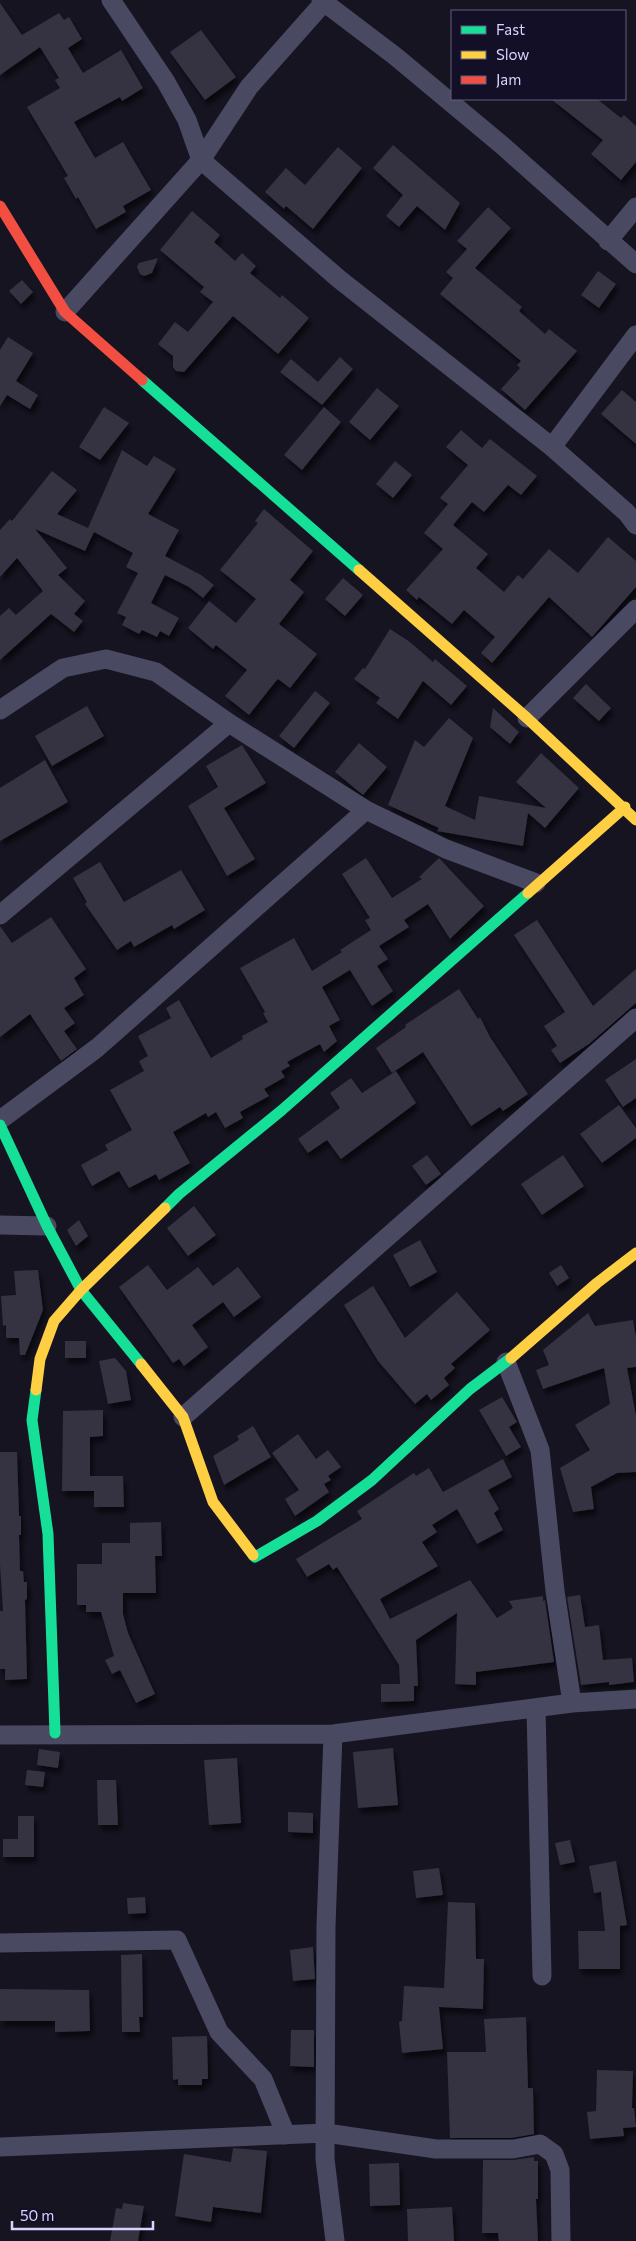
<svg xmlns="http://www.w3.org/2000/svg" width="636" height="2241" font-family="Commissioner,sans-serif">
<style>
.building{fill:#343243;filter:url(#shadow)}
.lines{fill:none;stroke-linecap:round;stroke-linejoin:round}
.street{stroke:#4a4962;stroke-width:19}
.fast{stroke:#16e098;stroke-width:11}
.slow{stroke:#ffcf43;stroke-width:11}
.jam{stroke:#f24e42;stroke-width:11}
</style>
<defs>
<filter id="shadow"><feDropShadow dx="3" dy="5.5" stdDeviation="2.5" flood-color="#0009"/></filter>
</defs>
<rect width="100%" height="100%" fill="#161421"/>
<path class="building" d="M0,3L22,35L59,13L64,20L69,17L82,39L68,48L83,73L121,50L143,88L122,101L120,97L74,122L95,158L123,142L151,190L123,206L126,212L96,229L78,197L76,199L64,178L68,176L27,107L60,88L55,80L59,78L40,47L0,75Z
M201,30L236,77L205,100L170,52Z
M551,99H597L621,118L624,115L636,126V162L621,180L591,154L603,140Z
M393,145L460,203L445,230L417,206L399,227L386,216L403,195L373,168Z
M338,147L362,168L313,229L286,206L284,209L265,192L286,168L305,185Z
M488,207L511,228L475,268L522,307L519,311L545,334L549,329L577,351L525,410L501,389L520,368L517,365L521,361L440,294L453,278L446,272L467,249L457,241Z
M192,211L220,235L214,242L235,261L242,253L256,266L250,273L280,298L282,295L309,318L278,354L233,316L184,372L176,371L173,367V356L158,344L175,322L188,332L213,302L200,292L204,287L160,250Z
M158,258L152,273L144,276L140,274L137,267L139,263Z
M598,271L616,284L599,308L581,295Z
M22,280L33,292L21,304L9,291Z
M8,337L33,353L16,381L38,395L30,409L7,395L0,406V350Z
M340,357L353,369L322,405L280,372L291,359L318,382Z
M377,388L399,406L370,440L349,422Z
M622,390L636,402V444L601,414Z
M104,407L129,423L100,460L79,447Z
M324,407L341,422L302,470L284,455Z
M461,430L482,448L490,439L537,476L521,495L508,485L484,512L472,502L453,525L488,554L476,568L504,592L518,575L523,579L549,549L578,573L608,537L636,561V587L592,637L549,597L492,663L481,653L495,637L464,610L452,624L419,597L417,600L406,590L443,549L424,533L448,504L440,498L468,465L446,447Z
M122,450L147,466L154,456L176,469L148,514L179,530L165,556L201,575L214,585L203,598L189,587L165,575L151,603L179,618L169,636L160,631L157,637L142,630L139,634L122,625L126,617L117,613L138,573L126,567L133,553L94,532L85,551L35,529L67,568L58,575L85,601L74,614L83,621L74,632L51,614L0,660V616L9,608L16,615L43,591L17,558L0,577V530L10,519L12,521L52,471L77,490L57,514L88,528Z
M395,461L412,475L393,498L376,484Z
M264,509L313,551L290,580L304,592L279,624L317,654L290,688L278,679L276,681L249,715L225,696L247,670L216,645L213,649L188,628L209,601L236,623L256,599L220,570L258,523L255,521Z
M343,578L363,595L345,616L325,599Z
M390,629L410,642L433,662L435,659L467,686L451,705L423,681L398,719L376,703L380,698L354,679L363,668L365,669Z
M586,684L611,708L599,721L573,698Z
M315,691L330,703L294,748L279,736Z
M87,706L104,736L52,766L35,736Z
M493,708L519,732L510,744L490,727Z
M449,718L473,738L445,806L475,820L479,796L546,808L516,782L541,753L579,788L545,828L528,813L523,846L437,831L439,828L388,805L415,740L424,747Z
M359,743L387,767L363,795L335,772Z
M242,745L266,783L224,808L255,859L227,876L188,806L218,787L206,766Z
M45,760L68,802L0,841V788Z
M366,858L392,898L422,879L419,877L439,858L484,906L450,939L428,904L404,920L409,927L379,946L388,959L377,966L393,991L372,1006L350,970L322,987L340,1020L329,1026L337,1041L324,1052L320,1044L287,1062L290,1066L281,1071L285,1077L264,1089L269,1096L240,1112L243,1118L225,1128L216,1112L208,1117L206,1113L173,1132L190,1163L159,1180L156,1174L129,1188L119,1171L92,1186L81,1165L108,1150L105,1145L132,1130L110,1090L144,1071L139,1061L148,1056L138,1036L171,1018L166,1008L179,1000L211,1058L243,1039L242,1036L268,1022L263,1013L265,1012L240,968L294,938L312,971L342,952L340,950L371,930L365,920L370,918L342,874Z
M100,862L124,902L181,870L205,910L174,929L172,925L134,947L131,941L117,950L85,904L87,902L73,878Z
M51,917L86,969L74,978L84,995L64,1008L75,1023L64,1031L77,1049L61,1061L30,1014L0,1037V926L12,943Z
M537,920L593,1006L636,969V1003L589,1044L560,1063L551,1050L557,1046L544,1026L565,1012L514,935Z
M459,989L478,1019L480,1017L490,1037L528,1094L503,1111L500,1107L471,1126L423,1052L392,1073L376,1048L406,1027L405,1025Z
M636,1059V1098L623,1107L605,1080Z
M396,1071L416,1103L341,1159L327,1140L308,1153L298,1139L340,1108L330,1093L351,1078L362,1093Z
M619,1105L636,1128V1138L602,1163L580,1134Z
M427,1155L441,1174L426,1185L412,1166Z
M563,1155L584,1186L542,1215L521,1184Z
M194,1206L216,1235L188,1256L167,1228Z
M79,1220L88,1236L76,1246L67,1230Z
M420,1240L437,1272L410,1287L393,1255Z
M148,1265L167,1290L198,1267L213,1286L238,1267L261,1297L234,1317L223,1302L192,1325L208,1347L184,1366L179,1359L173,1363L119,1287Z
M561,1265L569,1278L557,1286L549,1273Z
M38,1270L43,1310L25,1355H20L19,1338H6V1325L3,1326L1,1296L16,1295L14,1271Z
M373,1286L405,1338L457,1292L490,1330L451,1364L455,1368L444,1378L449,1385L431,1400L427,1394L415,1404L378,1361L344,1305Z
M588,1313L595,1326L633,1320L636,1337V1367L627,1368L636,1416V1472L617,1473L591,1487L594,1509L573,1512L560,1468L590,1450L575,1425L610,1404L604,1368L543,1389L536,1370L549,1365L543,1350Z
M65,1341H86V1358H65Z
M115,1358L126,1371L131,1400L108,1404L99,1361Z
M502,1397L517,1422L509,1427L521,1447L506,1456L479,1410Z
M103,1410V1436L90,1437V1476H123L124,1507H94V1491H62L63,1411Z
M253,1426L271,1457L224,1485L213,1456L239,1440L237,1436Z
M298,1434L316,1459L328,1450L341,1467L328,1476L331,1480L324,1484L329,1492L295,1516L285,1499L299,1490L272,1453Z
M0,1452H17L19,1516H21V1535H19L20,1571H23L24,1582H27V1599L25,1600L27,1679L5,1680V1669H0V1611H3L0,1564Z
M503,1459L512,1477L488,1490L499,1509L494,1513L503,1530L477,1544L457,1509L432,1525L437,1532L422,1542L438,1566L380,1599L390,1619L470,1580L497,1618L513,1608L509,1601L543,1596V1601L545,1600L554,1662L476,1672V1685L455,1684L457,1613L416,1640L418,1686H414V1701L381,1702V1684H400L399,1665L337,1567L333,1570L329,1564L307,1577L296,1559L362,1519L357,1511L414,1473L416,1476L429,1468L443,1492Z
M161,1522L162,1556H155L156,1593H123V1614L128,1633L155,1694L136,1703L120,1670L112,1674L105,1660L114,1656L101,1612H86V1605H77V1564H102V1543H130V1523Z
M580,1595L585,1627L599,1625L603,1660L632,1658L634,1682L609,1685V1682L581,1685L567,1597Z
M393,1748L398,1805L358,1808L353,1752Z
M39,1749L60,1752L58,1768L37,1765Z
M237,1758L241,1823L209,1825L204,1760Z
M27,1770L45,1772L43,1787L25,1785Z
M97,1780H116L118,1825H98Z
M288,1812L313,1813V1833L288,1832Z
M18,1816H34V1857H3V1839H18Z
M570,1840L575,1862L560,1865L555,1843Z
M616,1861L627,1925L620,1926V1969H579L578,1931H605L601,1892L594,1893L589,1866Z
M439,1868L443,1895L416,1898L413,1871Z
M145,1897L146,1913L128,1914L127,1898Z
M448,1902L475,1903L476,1959H484L483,2009L439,2007L443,2049L402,2053L399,2022L402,2021L404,1986L444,1988Z
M313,1947L315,1979L293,1981L290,1950Z
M142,1954L143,2017H139L140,2032H122L121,1955Z
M0,1989L89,1990L90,2031L55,2032V2021H0Z
M526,2017L528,2088H533L534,2134L512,2138H450L447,2052H486L484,2019Z
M291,2030H314V2067L290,2066Z
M207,2036L208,2079H202V2085H178V2079L173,2080L172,2037Z
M597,2070L633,2071L632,2108H634L636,2127L623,2128L624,2136L590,2139L587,2112L596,2111Z
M233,2148L267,2151L261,2213L213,2207L211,2222L175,2216L184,2154L231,2162Z
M534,2157V2161H538V2199H536L538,2241H499L498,2233H482L483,2160H513Z
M399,2163L400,2205L370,2206L369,2164Z
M123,2203L144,2206L138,2241H110L116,2208L122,2209Z
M452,2207L454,2241H408L407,2209Z"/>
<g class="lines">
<path class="street" d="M111,0L166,82L187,120L201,160L339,279L552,447L627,513L636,525
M321,0L395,56L503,146L636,264
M608,241L636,207
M65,312L201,160L249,87L326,0
M552,447L636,335
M0,710L63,668L106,659L156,672L229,723L366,810L446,849L536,883
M527,718L636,609
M0,915L229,723
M0,1120L97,1048L366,810
M0,1225L47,1226
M506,1362L540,1450L555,1591L572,1703
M183,1417L636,1018
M536,1708L542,1976
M333,1734L326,1926L325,2159L335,2241
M0,1735L333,1734L572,1703L636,1699
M0,1943L177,1940L219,2032L263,2079L286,2135
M0,2147L326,2133L436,2149H513L540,2144L554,2154L560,2170L561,2241"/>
<path class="fast" d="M142,380L359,570
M0,1125L47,1226L81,1290L141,1364
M165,1208L179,1194L282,1110L528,893
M36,1390L32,1420L48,1534L55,1733
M253,1555L255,1557L317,1521L372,1480L470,1389L511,1358"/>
<path class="slow" d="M359,570L527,718L636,820
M528,893L625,807
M511,1358L597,1283L636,1253
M141,1364L183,1417L213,1502L253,1555
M36,1390L40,1359L54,1321L81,1290L165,1208"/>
<path class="jam" d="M0,206L65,312L142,380"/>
</g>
<rect x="451" y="10" width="175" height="90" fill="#130f26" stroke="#625e7d"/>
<rect x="461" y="26" width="25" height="8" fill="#16e098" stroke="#625e7d"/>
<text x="496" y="35" font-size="15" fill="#d9d4ff">Fast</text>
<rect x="461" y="51" width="25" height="8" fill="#ffcf43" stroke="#625e7d"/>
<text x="496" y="60" font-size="15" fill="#d9d4ff">Slow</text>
<rect x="461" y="76" width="25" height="8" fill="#f24e42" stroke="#625e7d"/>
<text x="496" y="85" font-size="15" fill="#d9d4ff">Jam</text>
<path d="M12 2221v8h141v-8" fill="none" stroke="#d9d4ff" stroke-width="2.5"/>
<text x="20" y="2221" font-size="15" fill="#d9d4ff" stroke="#130f26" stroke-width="4" paint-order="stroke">50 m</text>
</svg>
